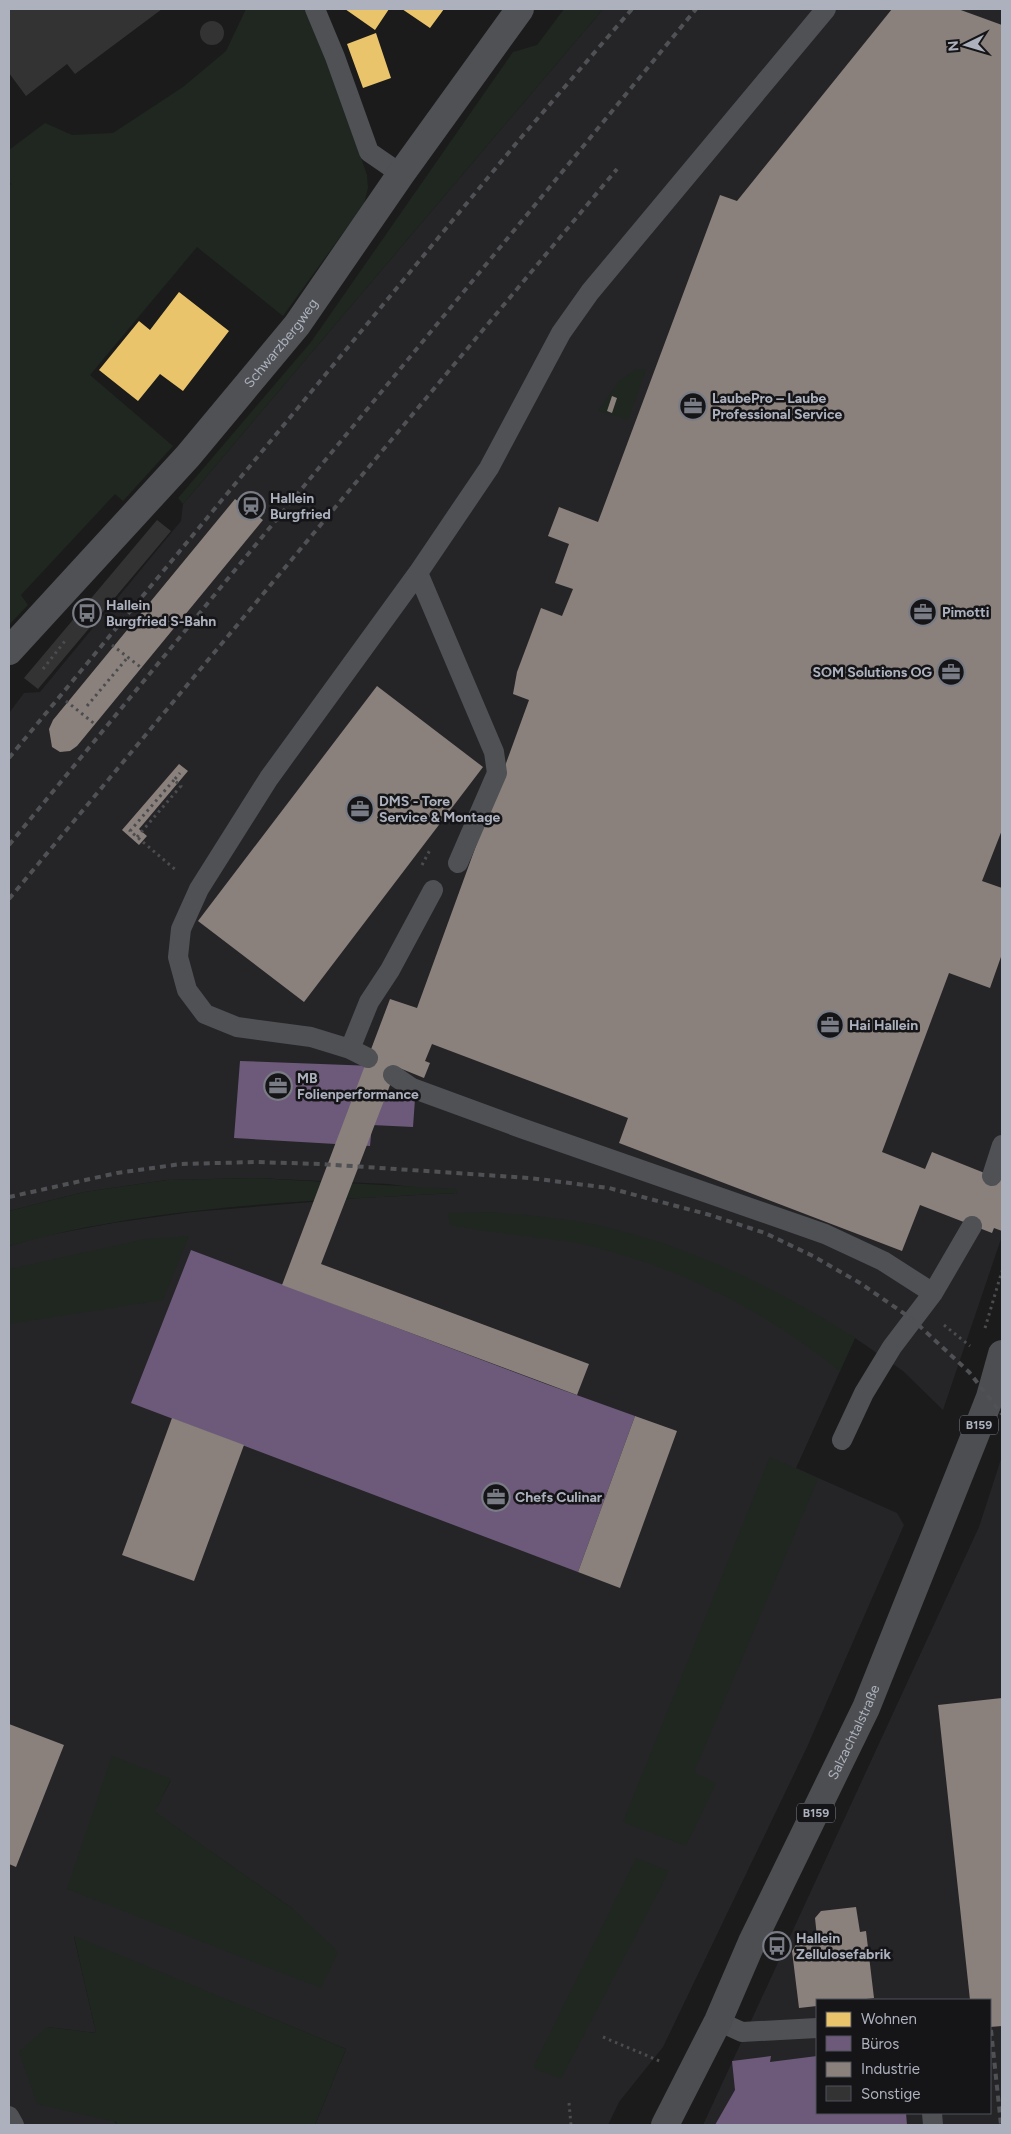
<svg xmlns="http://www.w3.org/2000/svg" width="1011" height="2134" font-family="Figtree,sans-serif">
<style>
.built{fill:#252528;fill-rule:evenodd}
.green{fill:#1f2720}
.homes{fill:#e9c46a}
.offices{fill:#6d597a}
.industry{fill:#8a817c}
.building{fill:#333334}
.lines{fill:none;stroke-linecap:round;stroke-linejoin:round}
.path{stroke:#4b4c4f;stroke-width:3;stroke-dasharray:2.5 4;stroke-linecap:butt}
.service{stroke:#4f5155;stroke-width:20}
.tertiary{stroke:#4f5155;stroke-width:28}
.primary{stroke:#4d4e51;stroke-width:28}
.rail{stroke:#4f5154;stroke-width:4;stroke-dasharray:6 5;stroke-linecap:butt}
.labels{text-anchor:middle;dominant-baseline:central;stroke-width:5;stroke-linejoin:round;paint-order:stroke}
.shield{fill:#151518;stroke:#7f828c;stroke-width:1}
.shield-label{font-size:12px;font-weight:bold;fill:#acb1bd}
.street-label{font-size:14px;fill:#acb1bd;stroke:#151518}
.poi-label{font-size:14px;font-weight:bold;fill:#acb1bd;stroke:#151518;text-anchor:start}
</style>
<rect width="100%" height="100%" fill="#1b1b1c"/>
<path class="built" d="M603,9H1002V1236L943,1410L903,1371L855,1338L796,1468L897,1513L904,1525L807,1747L663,2047L619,2102L608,2125H315L346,2049L74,1937L96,2033L47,2027L117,2125H9V1246L39,1237L113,1223L192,1212L360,1198L457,1193L388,1184L255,1178L167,1180L84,1192L9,1211V713L24,693L40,692L181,521L183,504ZM171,1780L154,1812L293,1909L67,1889Z
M1002,1456V2125H703L979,1527ZM817,2000H990V2113H817Z"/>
<path class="green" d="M246,9H306L314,22L367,175L368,188L364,204L283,316L197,247L90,375L173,446L123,501L115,494L21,595L28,605L9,625V186L11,184L9,181V150L45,123L72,135L113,133L183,87L226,51Z
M564,9H603L183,504L178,498L311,342L513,52L537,45Z
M636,369L646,370L628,420L598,411L618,382Z
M255,1178L456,1189L457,1193C310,1201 151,1205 9,1246V1211L84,1192L167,1180Z
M488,1212C527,1215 567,1218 605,1227C695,1248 778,1289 855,1338L840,1371C775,1319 699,1277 619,1254C607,1251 594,1246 582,1244C538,1236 493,1234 450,1225L448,1213Z
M189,1236L163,1300L9,1324V1269L145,1239Z
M770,1457L818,1479L694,1772L716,1783L686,1846L623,1822Z
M112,1756L171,1779L155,1812L293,1909L338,1952L321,1988L67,1889Z
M636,1858L669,1871L561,2079L533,2068Z
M74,1936L346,2049L315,2125H117L116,2122L37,2104L19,2052L47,2027L96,2033Z"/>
<path class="homes" d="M345,9H389L375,30Z
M402,9H444L430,28Z
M376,33L391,78L363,88L347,44Z
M179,292L229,331L183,391L160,374L138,401L99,370L139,321L150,330Z"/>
<path class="offices" d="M240,1061L374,1066L373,1097L415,1099L413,1127L372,1125L370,1146L234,1138Z
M191,1250L546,1384L635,1416L578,1572L131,1403Z
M771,2056L770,2062L817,2056V2113H906L907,2125H715L735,2090L732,2061Z"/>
<path class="industry" d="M892,9H958L1002,25V830L982,881L1002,888V954L990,988L949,973L882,1152L925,1169L932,1152L1002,1180V1231L994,1228L992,1233L920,1205L902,1251L619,1143L628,1118L432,1044L425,1061L430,1063L424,1078L397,1067L321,1264L589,1364L577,1395L282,1285L390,999L417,1008L529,700L513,694L517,672L541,608L562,616L573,589L555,583L569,544L548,536L559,507L598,522L720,195L737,201Z
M612,396L617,398L612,413L607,411Z
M235,499L263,520L77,746L70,751L60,752L52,747L49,729L53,720Z
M377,686L483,767L304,1002L198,921Z
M179,764L188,771L139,829L147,836L139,845L122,830Z
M635,1416L677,1431L620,1588L578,1572Z
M172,1418L244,1445L194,1581L122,1555Z
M1002,1698V2026L990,2027V2000H970L938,1705Z
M9,1724L64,1745L16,1867L9,1864Z
M856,1907L860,1932L866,1931L874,1998L858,2000H817V2006L799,2008L792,1951L799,1940L817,1937L815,1918L821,1911Z"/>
<path class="building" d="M9,9H162L75,74L67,64L26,96L9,73Z
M200 33a12 12 0 1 1 24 0a12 12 0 1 1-24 0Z
M157,520L171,531L38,689L24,678Z"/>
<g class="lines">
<path class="path" d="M112,645L143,669
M43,669L65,641
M66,701L96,725
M87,706L128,657
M174,780L130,831L177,871
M137,837L181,786L174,780L180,773
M422,865L431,848
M944,1325L970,1346
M985,1328L1002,1271
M603,2037L662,2062
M569,2103L571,2125"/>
<path class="service" d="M315,9L335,57L369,152L401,174
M418,573L494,752L497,773L458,863
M350,1049L369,1002L390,970L433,890
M368,1058L350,1049L311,1037L237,1027L205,1014L187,990L178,957L181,929L199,889L269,778L418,573L489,468L561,333L590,292L826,9
M393,1075L412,1088L521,1128L825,1234L883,1261L933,1293
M992,1176L1002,1145
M842,1440L864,1393L892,1347L933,1293L972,1226
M718,2021L742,2032L817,2028
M932,2113L933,2125
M9,2116L14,2125"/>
<path class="tertiary" id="s1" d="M9,651L188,456L297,325L401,174L520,9"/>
<path class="primary" id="s2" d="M665,2125L718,2021L752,1942L866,1708L974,1438L990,1397L1002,1354"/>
<path class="rail" d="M9,758L519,140L632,9
M9,845L696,9
M9,899L617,169
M9,1197L117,1173L181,1164L255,1162L321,1164L530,1178L609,1188L710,1215L765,1233L813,1256L860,1283L912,1319L969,1372L1002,1414
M991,2030L1001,2125"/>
</g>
<defs>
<symbol id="office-ring" viewBox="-11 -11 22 22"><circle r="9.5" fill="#151518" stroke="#797c85" stroke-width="1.5"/><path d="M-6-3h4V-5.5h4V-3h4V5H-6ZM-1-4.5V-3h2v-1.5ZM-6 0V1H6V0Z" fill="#797c85"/></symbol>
<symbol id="station-ring" viewBox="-11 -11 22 22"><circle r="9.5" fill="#151518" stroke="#797c85" stroke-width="1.5"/><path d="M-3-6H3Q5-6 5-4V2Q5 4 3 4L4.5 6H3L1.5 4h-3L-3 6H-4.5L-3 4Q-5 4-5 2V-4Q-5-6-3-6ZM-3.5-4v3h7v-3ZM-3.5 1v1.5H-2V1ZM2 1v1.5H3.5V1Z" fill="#797c85"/></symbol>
<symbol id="bus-ring" viewBox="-11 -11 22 22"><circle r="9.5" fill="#151518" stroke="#797c85" stroke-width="1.5"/><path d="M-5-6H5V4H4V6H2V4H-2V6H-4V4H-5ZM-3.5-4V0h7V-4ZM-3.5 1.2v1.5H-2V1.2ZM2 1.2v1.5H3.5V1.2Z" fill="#797c85"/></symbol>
</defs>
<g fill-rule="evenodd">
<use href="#office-ring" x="677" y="390" width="32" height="32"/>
<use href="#station-ring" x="235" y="490" width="32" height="32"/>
<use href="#office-ring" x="907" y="596" width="32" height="32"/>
<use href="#bus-ring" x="71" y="597" width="32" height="32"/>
<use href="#office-ring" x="935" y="656" width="32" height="32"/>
<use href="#office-ring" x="344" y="793" width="32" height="32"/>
<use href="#office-ring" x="814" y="1009" width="32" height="32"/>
<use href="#office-ring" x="262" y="1070" width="32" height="32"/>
<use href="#office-ring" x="480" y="1481" width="32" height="32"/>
<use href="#bus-ring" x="761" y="1930" width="32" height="32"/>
</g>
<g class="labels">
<g class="shield">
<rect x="960" y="1415.5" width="38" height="19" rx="4"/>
<rect x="797" y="1803.5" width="38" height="19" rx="4"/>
</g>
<g class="shield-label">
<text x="979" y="1425">B159</text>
<text x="816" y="1813">B159</text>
</g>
<g class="street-label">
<text stroke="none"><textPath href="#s1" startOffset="411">Schwarzbergweg</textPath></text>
<text stroke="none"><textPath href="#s2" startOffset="436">Salzachtalstraße</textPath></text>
</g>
<g class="poi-label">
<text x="712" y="398">LaubePro – Laube<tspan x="712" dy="16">Professional Service</tspan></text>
<text x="270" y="498">Hallein<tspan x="270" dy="16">Burgfried</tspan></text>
<text x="106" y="605">Hallein<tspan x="106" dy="16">Burgfried S-Bahn</tspan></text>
<text x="942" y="612">Pimotti</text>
<text x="932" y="672" text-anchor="end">SOM Solutions OG</text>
<text x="379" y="801">DMS - Tore<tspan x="379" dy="16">Service &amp; Montage</tspan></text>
<text x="849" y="1025">Hai Hallein</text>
<text x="297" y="1078">MB<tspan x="297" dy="16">Folienperformance</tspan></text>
<text x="515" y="1497">Chefs Culinar</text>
<text x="796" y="1938">Hallein<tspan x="796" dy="16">Zellulosefabrik</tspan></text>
</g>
</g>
<rect width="1011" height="2134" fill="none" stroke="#acb1bd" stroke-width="20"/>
<rect x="816" y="1999" width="175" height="115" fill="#151518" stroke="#51535a"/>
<rect x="826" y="2012" width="25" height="15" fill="#e9c46a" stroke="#51535a"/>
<text x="861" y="2024" font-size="15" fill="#acb1bd">Wohnen</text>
<rect x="826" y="2036" width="25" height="15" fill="#6d597a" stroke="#51535a"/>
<text x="861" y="2049" font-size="15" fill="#acb1bd">Büros</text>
<rect x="826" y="2062" width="25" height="15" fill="#8a817c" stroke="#51535a"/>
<text x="861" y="2074" font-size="15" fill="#acb1bd">Industrie</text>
<rect x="826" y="2086" width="25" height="15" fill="#333334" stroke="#51535a"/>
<text x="861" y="2099" font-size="15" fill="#acb1bd">Sonstige</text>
<g transform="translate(966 45) rotate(265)" stroke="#151518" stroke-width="4" paint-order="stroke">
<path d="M0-4L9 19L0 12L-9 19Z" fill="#acb1bd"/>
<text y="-8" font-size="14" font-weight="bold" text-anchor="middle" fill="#acb1bd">N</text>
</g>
</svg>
